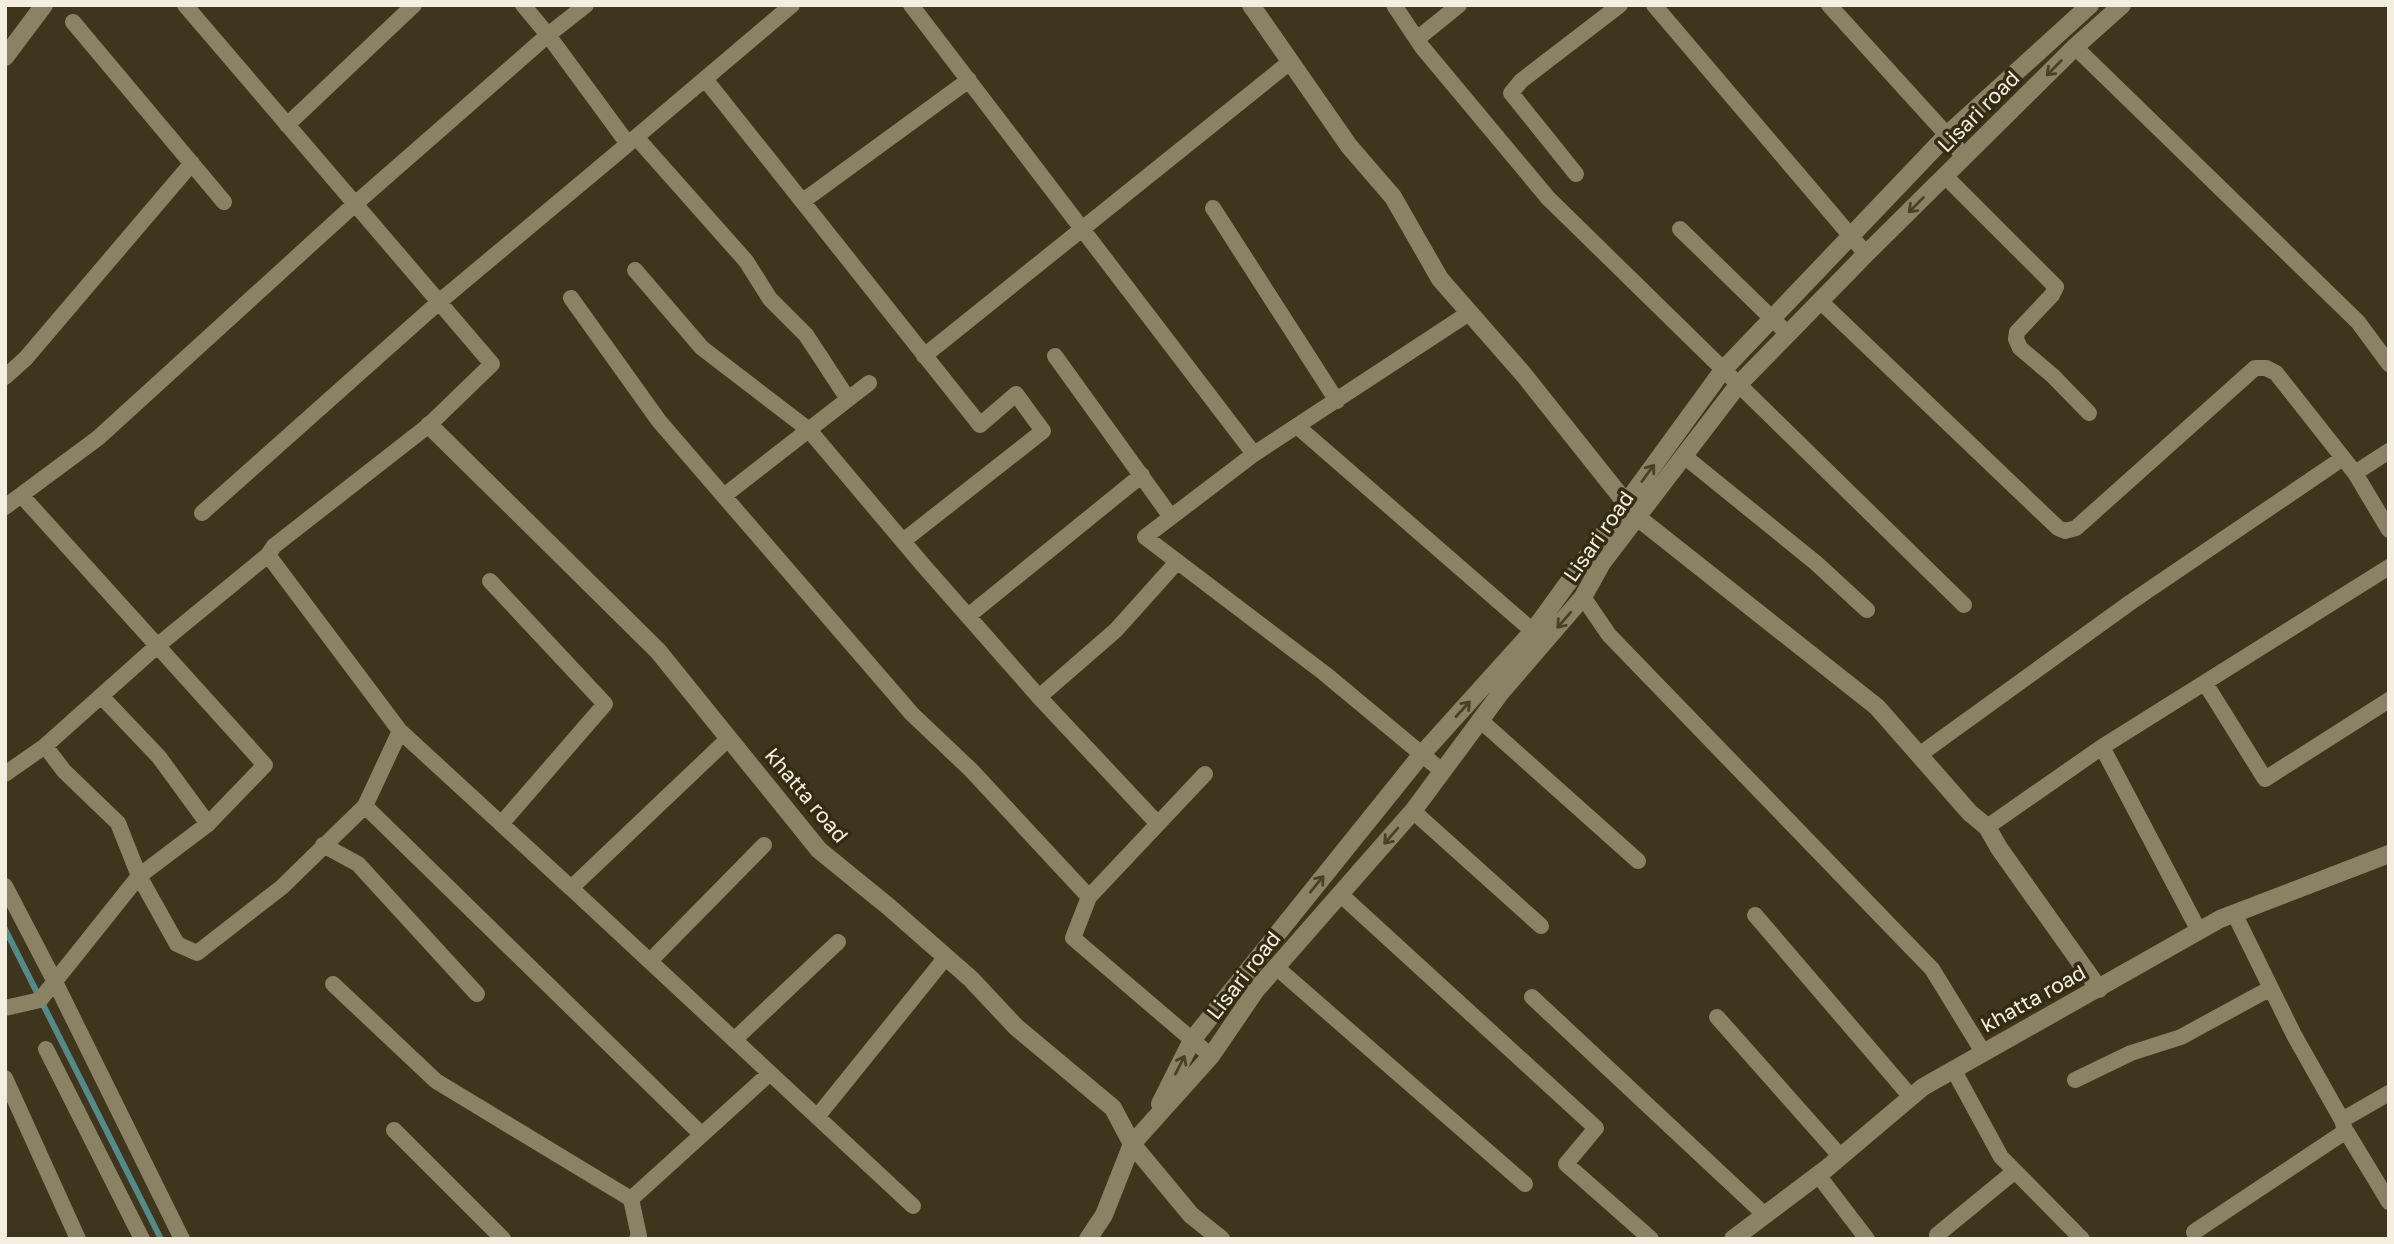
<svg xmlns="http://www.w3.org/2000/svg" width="2394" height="1244" font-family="'Golos Text',sans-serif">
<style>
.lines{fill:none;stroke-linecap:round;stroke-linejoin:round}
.stream{stroke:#548a8a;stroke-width:6}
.minor{stroke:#8b8165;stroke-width:16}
.tertiary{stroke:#8b8165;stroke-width:18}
.oneway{stroke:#4a4027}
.labels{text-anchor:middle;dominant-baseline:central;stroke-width:7;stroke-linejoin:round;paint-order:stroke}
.street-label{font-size:21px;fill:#f3eedf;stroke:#342b12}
</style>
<rect width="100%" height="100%" fill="#3e351c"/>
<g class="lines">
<path class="stream" d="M5,929L161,1239"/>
<path class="minor" d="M586,5L548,35L628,144L792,5
M911,5L1254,454L1145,537L1324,673L1442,771
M1394,5L1422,47L1548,198L1964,605
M1654,5L1866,254
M1829,5L1947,135L1964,157
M73,22L224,202
M1417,39L1459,5
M2075,47L2358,322L2389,364
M705,79L980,425L1016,394L1043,431L903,541
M287,125L414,5
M636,137L746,261L770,299L806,335L848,399
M1576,174L1511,93L1521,81L1620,5
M1945,176L2056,287L2052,295L2017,332L2016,339L2020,348L2053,376L2089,413
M803,201L969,80
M1213,208L1337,401
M1680,229L1788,334
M635,270L702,348L809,430L923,565L1039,697L1116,630L1177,562
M571,298L659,421L912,714L971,770L1089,897L1205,774
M1820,301L2058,528L2065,531L2076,528L2255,368H2266L2276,373L2355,473
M924,356L1290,62
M1055,356L1171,517
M5,377L26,358L192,163
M1298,427L1542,639
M2389,451L2355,473L2389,530
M1254,454L1469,313
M1684,456L1816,563L1867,610
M725,495L869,383
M5,507L98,438L355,204L548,35L523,5
M202,513L439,302L628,144
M268,555L400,731L571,888
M490,581L605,704L501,824
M1583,597L1609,635L1932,969L1983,1052
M968,616L1142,475
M2205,683L2265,779L2389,700
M101,696L159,757L208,824
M1039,697L1158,824
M1480,720L1638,861
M729,738L571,888L913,1206
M45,746L64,771L118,823L139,876L177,944L197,953L282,887L365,806L400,731
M2102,747L2199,931
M1919,755L2131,602L2343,458
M5,774L45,746L157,646L268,555L274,546L429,425L492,364L185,5
M365,806L702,1135
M1413,811L1541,926
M1987,827L2102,747L2389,567
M323,845L358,864L477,994
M5,886L55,982L182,1239
M1340,894L1596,1128L1566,1164L1651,1239
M1089,897L1073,938L1211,1056
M2234,913L2294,1035L2342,1120
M1755,915L1911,1097
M650,961L764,845
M1276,967L1525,1184
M333,984L436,1081L631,1199
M1532,997L1765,1215
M5,1008L40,1000L139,876L208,824L265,765L22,496
M1717,1017L1841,1157
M734,1040L838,942
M46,1049L142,1239
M1953,1069L2001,1157L2082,1239
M5,1078L78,1239
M2075,1080L2131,1053L2181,1037L2271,988
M817,1117L946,957
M394,1130L503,1239
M2345,1130L2342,1120L2389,1093
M1818,1175L1867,1239
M2194,1232L2346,1131L2389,1202
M1937,1235L2015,1171
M637,1239L639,1236L631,1199L770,1073"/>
<path class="tertiary" d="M1251,5L1349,146L1393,197L1440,279L1524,375L1637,517L1877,707L1970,813L1987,827L1999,848L2099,989
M5,57L44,5
M429,425L658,651L819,850L889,907L971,979L1016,1027L1113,1108L1132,1144L1191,1215L1221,1239
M1160,1104L1192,1040L1422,754L1533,631L1723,370L1947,135L2090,5
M1088,1239L1104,1215L1132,1144L1211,1056L1256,990L1413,811L1502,691L1583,597L1602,563L1738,385L1866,254L2075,47L2122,5
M1733,1239L1826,1169L1923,1087L2220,919L2389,854"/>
</g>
<defs><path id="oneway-shaft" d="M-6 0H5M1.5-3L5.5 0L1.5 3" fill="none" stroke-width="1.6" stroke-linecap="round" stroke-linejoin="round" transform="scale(1.75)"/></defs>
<g class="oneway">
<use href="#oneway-shaft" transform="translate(2054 68) rotate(135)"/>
<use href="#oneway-shaft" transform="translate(1916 205) rotate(135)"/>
<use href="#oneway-shaft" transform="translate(1648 473) rotate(-54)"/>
<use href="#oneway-shaft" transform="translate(1564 620) rotate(131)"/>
<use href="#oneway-shaft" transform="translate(1463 709) rotate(-48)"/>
<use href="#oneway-shaft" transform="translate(1391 836) rotate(131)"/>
<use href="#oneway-shaft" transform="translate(1317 884) rotate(-51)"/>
<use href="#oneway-shaft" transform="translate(1180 1065) rotate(-63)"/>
</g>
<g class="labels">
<g class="street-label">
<text transform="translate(1978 111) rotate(-45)">Lisari road</text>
<text transform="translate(1598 536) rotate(-55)">Lisari road</text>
<text transform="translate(807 795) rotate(50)">khatta road</text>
<text transform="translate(1243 975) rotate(-52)">Lisari road</text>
<text transform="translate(2033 998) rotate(-29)">khatta road</text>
</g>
</g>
<rect width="2394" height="1244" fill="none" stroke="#f3eedf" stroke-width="14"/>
</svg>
